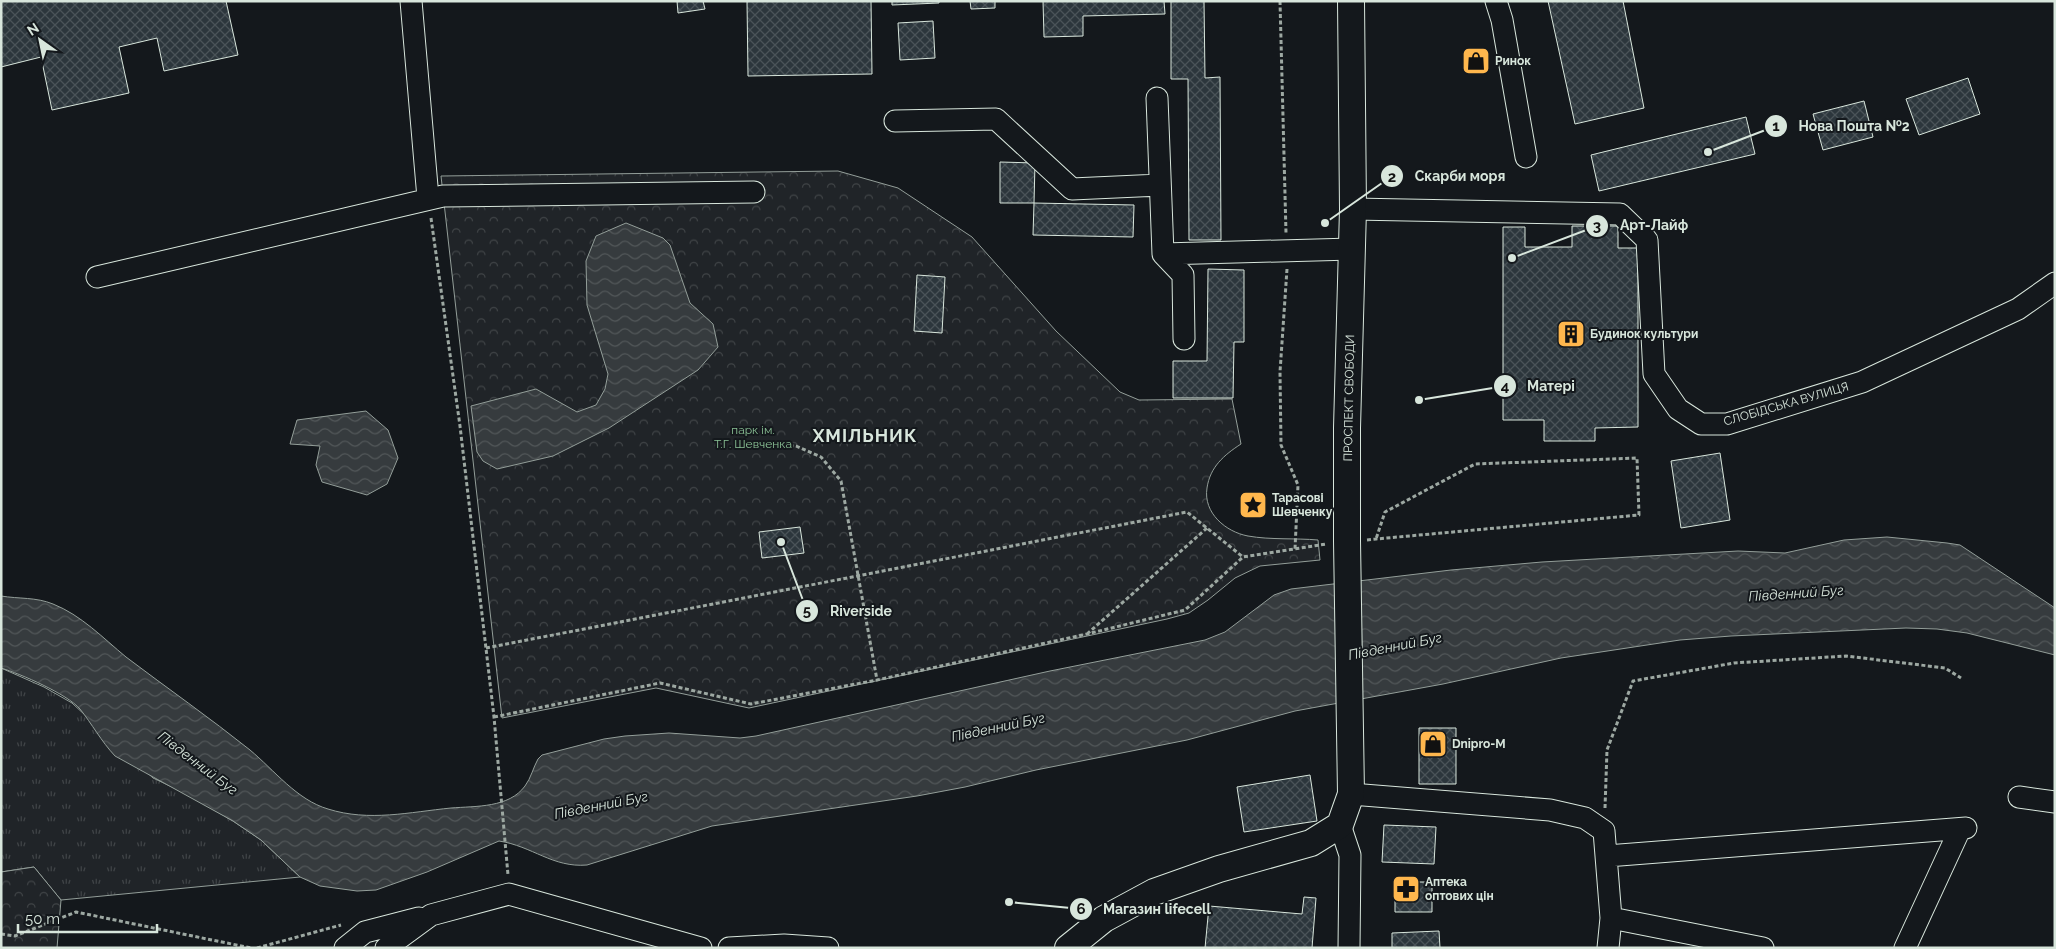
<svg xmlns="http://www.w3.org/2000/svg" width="2056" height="949" font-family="Raleway,sans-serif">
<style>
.grass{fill:url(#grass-tufts);stroke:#939e99}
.forest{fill:url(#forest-crowns);stroke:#939e99}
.water{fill:url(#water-waves);stroke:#939e99}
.building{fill:url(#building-cross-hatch);stroke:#d8e6dc}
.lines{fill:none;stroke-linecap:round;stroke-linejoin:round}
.minor-casing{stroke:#d8e6dc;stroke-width:23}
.major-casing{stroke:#d8e6dc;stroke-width:28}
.path{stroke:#9da8a2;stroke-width:3;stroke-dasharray:4 2.5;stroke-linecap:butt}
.minor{stroke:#14181c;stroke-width:21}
.major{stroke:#14181c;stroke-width:26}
.labels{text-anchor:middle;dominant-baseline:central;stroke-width:4;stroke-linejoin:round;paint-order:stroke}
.poi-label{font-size:12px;font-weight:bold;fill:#d8e6dc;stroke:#14181c;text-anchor:start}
.street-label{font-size:12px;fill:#d8e6dc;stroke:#14181c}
.park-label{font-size:12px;fill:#8ac095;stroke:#14181c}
.water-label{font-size:14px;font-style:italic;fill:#d8e6dc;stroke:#14181c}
.district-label{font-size:18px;font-weight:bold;letter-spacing:1px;fill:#d8e6dc;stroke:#14181c}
.leader{fill:none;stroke:#d8e6dc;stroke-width:2}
.callout-dot{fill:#d8e6dc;stroke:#14181c;stroke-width:2}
.mark-label{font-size:15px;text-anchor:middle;font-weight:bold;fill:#111}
.callout-label{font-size:14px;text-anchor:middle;font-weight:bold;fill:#d8e6dc;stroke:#14181c;stroke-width:4;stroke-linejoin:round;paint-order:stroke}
</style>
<defs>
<pattern id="grass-tufts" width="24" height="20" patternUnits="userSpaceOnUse" patternTransform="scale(1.25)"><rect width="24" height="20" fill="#202428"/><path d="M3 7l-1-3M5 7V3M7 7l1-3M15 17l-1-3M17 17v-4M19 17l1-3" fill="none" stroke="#404447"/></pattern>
<pattern id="forest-crowns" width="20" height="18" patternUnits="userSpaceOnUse" patternTransform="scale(1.25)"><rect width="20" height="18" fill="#202428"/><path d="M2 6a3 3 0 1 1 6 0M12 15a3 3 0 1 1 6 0" fill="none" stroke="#404447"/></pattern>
<pattern id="water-waves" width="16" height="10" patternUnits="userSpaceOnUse" patternTransform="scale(1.25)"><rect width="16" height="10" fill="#363b3e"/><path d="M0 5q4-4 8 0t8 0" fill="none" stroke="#525759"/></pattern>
<pattern id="building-cross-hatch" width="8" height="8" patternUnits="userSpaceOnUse" patternTransform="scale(1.25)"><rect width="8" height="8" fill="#2c363c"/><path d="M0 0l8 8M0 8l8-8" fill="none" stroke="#4a5358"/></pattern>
</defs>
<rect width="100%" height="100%" fill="#14181c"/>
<path class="grass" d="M1,668L44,687L72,703L153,778L185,793L233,821L261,840L300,877L61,900L34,867L1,872Z"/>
<path class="forest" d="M838,171L898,188L972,237L1056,331L1120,392L1139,400L1232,399L1241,444C1224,455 1210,467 1207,488C1203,513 1226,532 1248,536C1270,540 1296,538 1318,540L1320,560L1260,566L1235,578L1208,600L1189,613L1167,619L749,708L656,688L502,718L441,176Z
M34,867L61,900L57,948H1V872Z"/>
<path class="water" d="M626,223L663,238L670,245L690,303L713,324L718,347L698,370L609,428L553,456L497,469L483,461L477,452L471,406L536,389L577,412L596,405L605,389L608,374L587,305L586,261L596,236Z
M366,411L388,430L398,458L387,484L367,495L322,482L316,465L320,446L290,444L297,420Z
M1887,537L1947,543L1960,545L2055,608V655L1967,633L1937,629L1906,628L1731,636L1680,640L1561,658L1443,684L1295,711L1187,740L1036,770L965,787L917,796L712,826L587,865C553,868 532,846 499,841L427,872L376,890L357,891L320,886L300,877L261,840L233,821L115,756C101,741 92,724 80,709C67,694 21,674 1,668V596C19,599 36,597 53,604C81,615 103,638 126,657C167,688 210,718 250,750C274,770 297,800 328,809C369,822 410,812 451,808C476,806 509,808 525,786C531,778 533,768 538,759L542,755L604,739L625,736L669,733L740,738L756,736L1050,671L1205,640L1225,632L1274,595L1291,589L1451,570L1542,562L1738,551L1785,553L1844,540Z"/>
<path class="building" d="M1,1H226L238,55L164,71L157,38L119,47L129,93L52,110L41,57L1,67Z
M677,1H703L705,9L678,13Z
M747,1H871L872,74L748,76Z
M892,1H939V3L892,5Z
M970,1H995V8L971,9Z
M1043,1H1164L1165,14L1083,16V36L1044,37Z
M1171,1H1204L1205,78L1220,77L1221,240H1189L1188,79H1171Z
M1548,1H1623L1644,108L1575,124Z
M933,21L935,58L900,60L898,23Z
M1968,78L1980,114L1919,135L1906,99Z
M1864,101L1873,137L1823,150L1813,114Z
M1746,117L1755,154L1599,191L1591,155Z
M1000,162L1035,163L1034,203H1000Z
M1034,203L1134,205L1133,237L1033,235Z
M1572,226H1618V248H1638V427L1595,428V441H1544V420H1503V227H1525V247H1572Z
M1208,269L1244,270V342H1234L1233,398H1173V361H1207Z
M917,275L945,277L942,333L914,331Z
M1720,453L1730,520L1681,528L1671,461Z
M800,527L804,553L762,558L759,532Z
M1419,728H1456V784H1419Z
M1310,775L1317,821L1244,832L1237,787Z
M1384,825L1436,827L1434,864L1382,862Z
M1395,882H1432V912H1395Z
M1304,897L1316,898L1312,948H1205L1209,906L1302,914Z
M1439,931L1440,948H1392V933Z"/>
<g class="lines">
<defs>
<path id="minor" d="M411,1L428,198
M1496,1L1502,20L1526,157
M1157,98L1163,254L1183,275L1184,339
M895,121L996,119L1072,189L1160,185
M1353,209L1620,214L1647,240L1654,374L1678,409L1701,424H1727L1862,382L2018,309L2055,283
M1163,254L1352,249
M97,277L443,196L754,192
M1351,794L1550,810L1585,818L1604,831L1611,918L1608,948
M2019,797L2055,802
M1340,825L1350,855L1349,948
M1607,856L1966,828
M1611,918L1763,948
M345,948L365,932L419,918
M386,948L431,915L509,894L701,948
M729,948L784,945L828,948
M1905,948L1960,829"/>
<path id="major" d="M1068,948L1104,919L1154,892L1219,869L1311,843L1340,825L1351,794L1347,541V428L1353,209L1351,1"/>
</defs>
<use href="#minor" class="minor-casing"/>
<use href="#major" class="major-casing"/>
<path class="path" d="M1280,1L1286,233
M431,218L460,426L494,717L508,875
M1287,269L1280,372L1281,445L1298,485L1295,549
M770,445L796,446L821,457L841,481L877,680
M1367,540L1376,539L1639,515L1637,458L1475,464L1385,512L1376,539
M1087,634L1207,528
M486,648L1187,512L1243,557
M494,717L660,683L751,704L877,680L1087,634L1185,610L1243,557L1326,544
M1605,808L1607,750L1633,681L1734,663L1846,656L1945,668L1961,678
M1,934L15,936L76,912L251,948
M257,948L341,925"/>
<use href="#minor" class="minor"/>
<use href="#major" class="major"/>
</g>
<defs>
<symbol id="shop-square" viewBox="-11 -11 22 22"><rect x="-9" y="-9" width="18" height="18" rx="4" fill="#ffb74d" stroke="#14181c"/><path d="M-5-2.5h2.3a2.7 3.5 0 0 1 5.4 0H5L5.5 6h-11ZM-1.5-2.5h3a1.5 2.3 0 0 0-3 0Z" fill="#111"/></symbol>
<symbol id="building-square" viewBox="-11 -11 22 22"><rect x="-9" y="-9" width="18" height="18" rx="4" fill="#ffb74d" stroke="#14181c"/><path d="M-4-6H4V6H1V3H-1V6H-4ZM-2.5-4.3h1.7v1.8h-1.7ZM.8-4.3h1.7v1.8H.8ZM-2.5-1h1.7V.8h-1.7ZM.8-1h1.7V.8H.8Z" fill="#111"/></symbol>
<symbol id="sight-square" viewBox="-11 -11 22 22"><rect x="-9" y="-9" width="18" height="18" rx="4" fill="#ffb74d" stroke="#14181c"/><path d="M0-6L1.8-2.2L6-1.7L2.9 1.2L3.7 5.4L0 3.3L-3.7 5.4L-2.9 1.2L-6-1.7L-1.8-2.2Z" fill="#111"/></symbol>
<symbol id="pharmacy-square" viewBox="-11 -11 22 22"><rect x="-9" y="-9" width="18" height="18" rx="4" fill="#ffb74d" stroke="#14181c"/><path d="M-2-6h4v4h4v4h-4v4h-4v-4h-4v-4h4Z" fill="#111"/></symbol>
</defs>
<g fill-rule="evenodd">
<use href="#shop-square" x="1460" y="45" width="32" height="32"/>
<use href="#building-square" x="1555" y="318" width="32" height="32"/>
<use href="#sight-square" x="1237" y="489" width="32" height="32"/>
<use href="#shop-square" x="1417" y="728" width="32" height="32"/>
<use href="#pharmacy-square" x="1390" y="873" width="32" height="32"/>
</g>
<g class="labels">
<g class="poi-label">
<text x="1495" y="61">Ринок</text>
<text x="1590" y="334">Будинок культури</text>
<text x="1272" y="498">Тарасові<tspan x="1272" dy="14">Шевченку</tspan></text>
<text x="1452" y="744">Dnipro-M</text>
<text x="1425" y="882">Аптека<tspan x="1425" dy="14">оптових цін</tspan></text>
</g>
<g class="street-label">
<text transform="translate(1349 398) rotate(-89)">ПРОСПЕКТ СВОБОДИ</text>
<text transform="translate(1786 404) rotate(-16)">СЛОБІДСЬКА ВУЛИЦЯ</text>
</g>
<g class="park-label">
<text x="753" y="430">парк ім.<tspan x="753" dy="14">Т.Г. Шевченка</tspan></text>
</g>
<g class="water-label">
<text transform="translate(1796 593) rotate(-4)">Південний Буг</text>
<text transform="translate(1395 646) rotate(-11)">Південний Буг</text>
<text transform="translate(998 727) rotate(-12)">Південний Буг</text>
<text transform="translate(198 763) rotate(37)">Південний Буг</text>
<text transform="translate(601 805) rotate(-11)">Південний Буг</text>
</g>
<g class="district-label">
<text x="865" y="435">ХМІЛЬНИК</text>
</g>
</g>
<path class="leader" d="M1708 152L1776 126M1325 223L1392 176M1512 258L1597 226M1419 400L1505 386M781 542L807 611M1009 902L1081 909"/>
<g class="callout-dot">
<circle cx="1708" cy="152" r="5"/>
<circle cx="1325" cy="223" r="5"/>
<circle cx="1512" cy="258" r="5"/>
<circle cx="1419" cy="400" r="5"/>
<circle cx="781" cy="542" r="5"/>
<circle cx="1009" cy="902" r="5"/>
<circle cx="1776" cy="126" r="12"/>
<circle cx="1392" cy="176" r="12"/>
<circle cx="1597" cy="226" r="12"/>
<circle cx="1505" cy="386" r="12"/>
<circle cx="807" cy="611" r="12"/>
<circle cx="1081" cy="909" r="12"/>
</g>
<g class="mark-label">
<text x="1776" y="131">1</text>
<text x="1392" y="182">2</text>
<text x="1597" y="231">3</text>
<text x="1505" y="391">4</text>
<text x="807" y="616">5</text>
<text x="1081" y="914">6</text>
</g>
<g class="callout-label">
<text x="1854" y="131">Нова Пошта №2</text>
<text x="1460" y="181">Скарби моря</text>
<text x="1654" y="230">Арт-Лайф</text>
<text x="1551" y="391">Матері</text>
<text x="861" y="616">Riverside</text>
<text x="1157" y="914">Магазин lifecell</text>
</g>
<rect width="2056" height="949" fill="none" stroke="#d8e6dc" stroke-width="5"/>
<g transform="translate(40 40) rotate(327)" stroke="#14181c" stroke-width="4" paint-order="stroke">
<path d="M0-4L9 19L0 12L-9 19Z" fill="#d8e6dc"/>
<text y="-8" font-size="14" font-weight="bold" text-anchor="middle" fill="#d8e6dc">N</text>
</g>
<path d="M18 924v8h139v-8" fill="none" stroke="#d8e6dc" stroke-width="2.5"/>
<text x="25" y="924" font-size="15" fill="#d8e6dc" stroke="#14181c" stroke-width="4" paint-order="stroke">50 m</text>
</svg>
